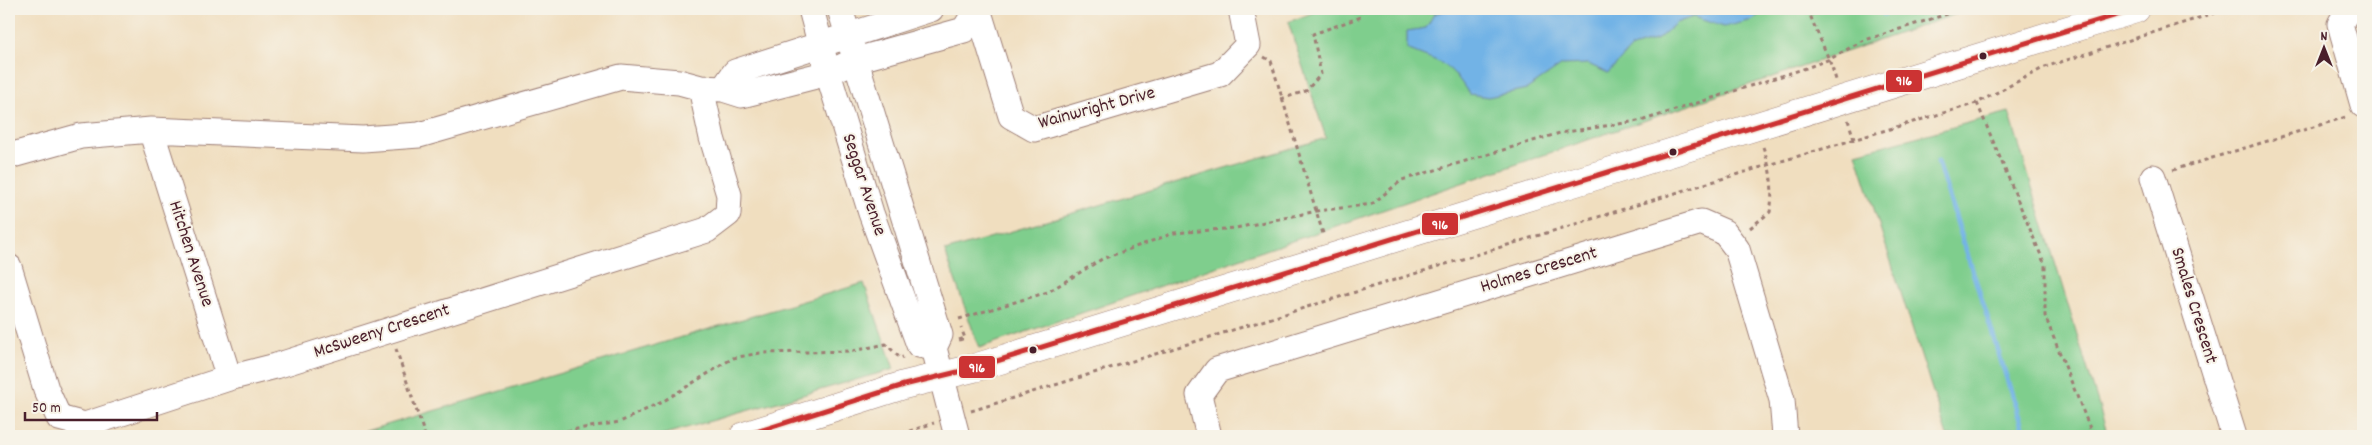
<svg xmlns="http://www.w3.org/2000/svg" width="2372" height="445" font-family="Dekko,sans-serif">
<style>
.green{fill:#7fce8d;stroke:#64765c}
.water{fill:#72b3e6;stroke:#5e6988}
.lines{fill:none;stroke-linecap:round;stroke-linejoin:round}
.stream{stroke:#72b3e6;stroke-width:5}
.minor-casing{stroke:#9d7e75;stroke-width:27}
.major-casing{stroke:#9d7e75;stroke-width:29}
.path{stroke:#9d7e75;stroke-width:3;stroke-dasharray:4 4;stroke-linecap:butt}
.minor{stroke:#fff;stroke-width:25}
.major{stroke:#fff;stroke-width:28}
.bus-1-casing{stroke:#f7f3e8;stroke-width:9}
.bus-1{stroke:#c33;stroke-width:5}
.bus-dot{fill:#4a1f2b;stroke:#f7f3e8;stroke-width:2}
.labels{text-anchor:middle;dominant-baseline:central;stroke-width:4;stroke-linejoin:round;paint-order:stroke}
.street-label{font-size:19px;fill:#4a1f2b;stroke:#f7f3e8}
.line-badge{stroke:#f7f3e8;stroke-width:2}
.badge-label{font-size:14px;text-anchor:middle;font-weight:bold;fill:#fff}
</style>
<rect width="100%" height="100%" fill="#f7f3e8"/>
<filter id="ink" filterUnits="userSpaceOnUse"><feTurbulence type="fractalNoise" baseFrequency=".02" numOctaves="2"/><feDisplacementMap in="SourceGraphic" scale="10" xChannelSelector="R" yChannelSelector="G"/><feConvolveMatrix kernelMatrix="1 2 1 2 8 2 1 2 1" color-interpolation-filters="sRGB"/></filter>
<filter id="wash" filterUnits="userSpaceOnUse"><feTurbulence type="fractalNoise" baseFrequency=".0096" numOctaves="4" result="noise"/><feDisplacementMap in="SourceGraphic" scale="20" xChannelSelector="R" yChannelSelector="G"/><feGaussianBlur stdDeviation="1.12" result="paint"/><feColorMatrix in="noise" values="0 0 0 0 0 0 0 0 0 0 0 0 0 0 0 0 0 1.4 0 .05"/><feComposite in="paint" operator="in"/></filter>
<g filter="url(#wash)">
<rect width="100%" height="100%" fill="#f0debf"/>
<path class="green" d="M1323,9H1971L979,348L945,251L1326,138L1288,22Z
M2009,112L2108,436H1947L1856,153Z
M864,283L894,369L658,436H349Z"/>
<path class="water" d="M1450,9H1766L1753,20L1724,27L1693,17L1676,23L1658,39L1632,47L1608,73L1588,64L1562,65L1527,89L1488,97L1469,94C1448,60 1442,64 1407,49V31L1426,28L1434,14Z"/>
<g class="lines">
<path class="stream" d="M1884,14V9
M1938,162L2025,436"/>
</g>
</g>
<g filter="url(#ink)">
<g class="lines">
<defs>
<path id="minor" d="M811,9L828,73L871,213L919,345L934,348
M840,9L940,335L934,348L957,436
M978,9L1011,116L1034,129L1220,74L1248,45L1241,9
M2358,9L2347,12L2340,24L2363,105
M723,89L735,72L931,9
M151,130L229,378
M9,156L81,136L151,130L363,139L419,135L621,77L679,82L701,88L723,89L742,95L828,73L856,60L964,30L977,9
M2153,177L2234,436
M9,267L46,389L59,418L85,425L229,378L276,366L707,230L728,214L729,195L712,138L701,88
M1209,436L1199,395L1217,370L1701,222L1724,232L1737,249L1782,400L1785,436"/>
<path id="major" d="M744,436L904,385L974,368C1361,247 1749,130 2136,9"/>
</defs>
<use href="#minor" class="minor-casing"/>
<use href="#major" class="major-casing"/>
<path class="path" d="M1808,9C1816,33 1829,55 1836,80
M1264,57L1271,61L1324,237
M1281,99L1306,91L1321,74L1313,34L1361,17
M1977,103L2045,265V316L2093,436
M1848,120L1854,139
M2173,170L2346,117
M1750,228L1770,212C1774,190 1771,169 1763,147
M959,319L1048,292L1102,259L1174,233L1236,228L1317,211L1372,204L1402,180L1560,133L1644,120L1806,68L1830,59L1862,41L1963,9
M959,340L965,338L961,328
M396,349L425,436
M971,411L1708,183L1977,103L2045,67L2227,9
M535,436L620,422L662,402L733,358L760,353L853,351L886,344L900,358L903,357
M894,436L934,423"/>
<use href="#minor" class="minor"/>
<use href="#major" class="major"/>
<defs>
<path id="bus-1" d="M744,436L904,385L974,368L2136,9"/>
</defs>
<use href="#bus-1" class="bus-1-casing"/>
<use href="#bus-1" class="bus-1"/>
</g>
</g>
<g class="bus-dot">
<circle cx="1983" cy="56" r="4.5"/>
<circle cx="1673" cy="152" r="4.5"/>
<circle cx="1033" cy="350" r="4.5"/>
</g>
<g class="labels">
<g class="street-label">
<text transform="translate(1097 109) rotate(-15)">Wainwright Drive</text>
<text transform="translate(863 185) rotate(72)">Seggar Avenue</text>
<text transform="translate(190 254) rotate(72)">Hitchen Avenue</text>
<text transform="translate(1539 271) rotate(-17)">Holmes Crescent</text>
<text transform="translate(2193 306) rotate(73)">Smales Crescent</text>
<text transform="translate(382 332) rotate(-18)">McSweeny Crescent</text>
</g>
</g>
<g class="line-badge">
<rect x="1885" y="69" width="38" height="24" rx="5" fill="#c33"/>
<rect x="1421" y="212" width="38" height="24" rx="5" fill="#c33"/>
<rect x="958" y="355" width="38" height="24" rx="5" fill="#c33"/>
</g>
<g class="badge-label">
<text x="1904" y="85">916</text>
<text x="1440" y="229">916</text>
<text x="977" y="372">916</text>
</g>
<rect width="2372" height="445" fill="none" stroke="#f7f3e8" stroke-width="30"/>
<g transform="translate(2324 48)" stroke="#f7f3e8" stroke-width="4" paint-order="stroke">
<path d="M0-4L9 19L0 12L-9 19Z" fill="#4a1f2b"/>
<text y="-8" font-size="14" font-weight="bold" text-anchor="middle" fill="#4a1f2b">N</text>
</g>
<path d="M25 412v8h132v-8" fill="none" stroke="#4a1f2b" stroke-width="2.5"/>
<text x="32" y="412" font-size="15" fill="#4a1f2b" stroke="#f7f3e8" stroke-width="4" paint-order="stroke">50 m</text>
</svg>
